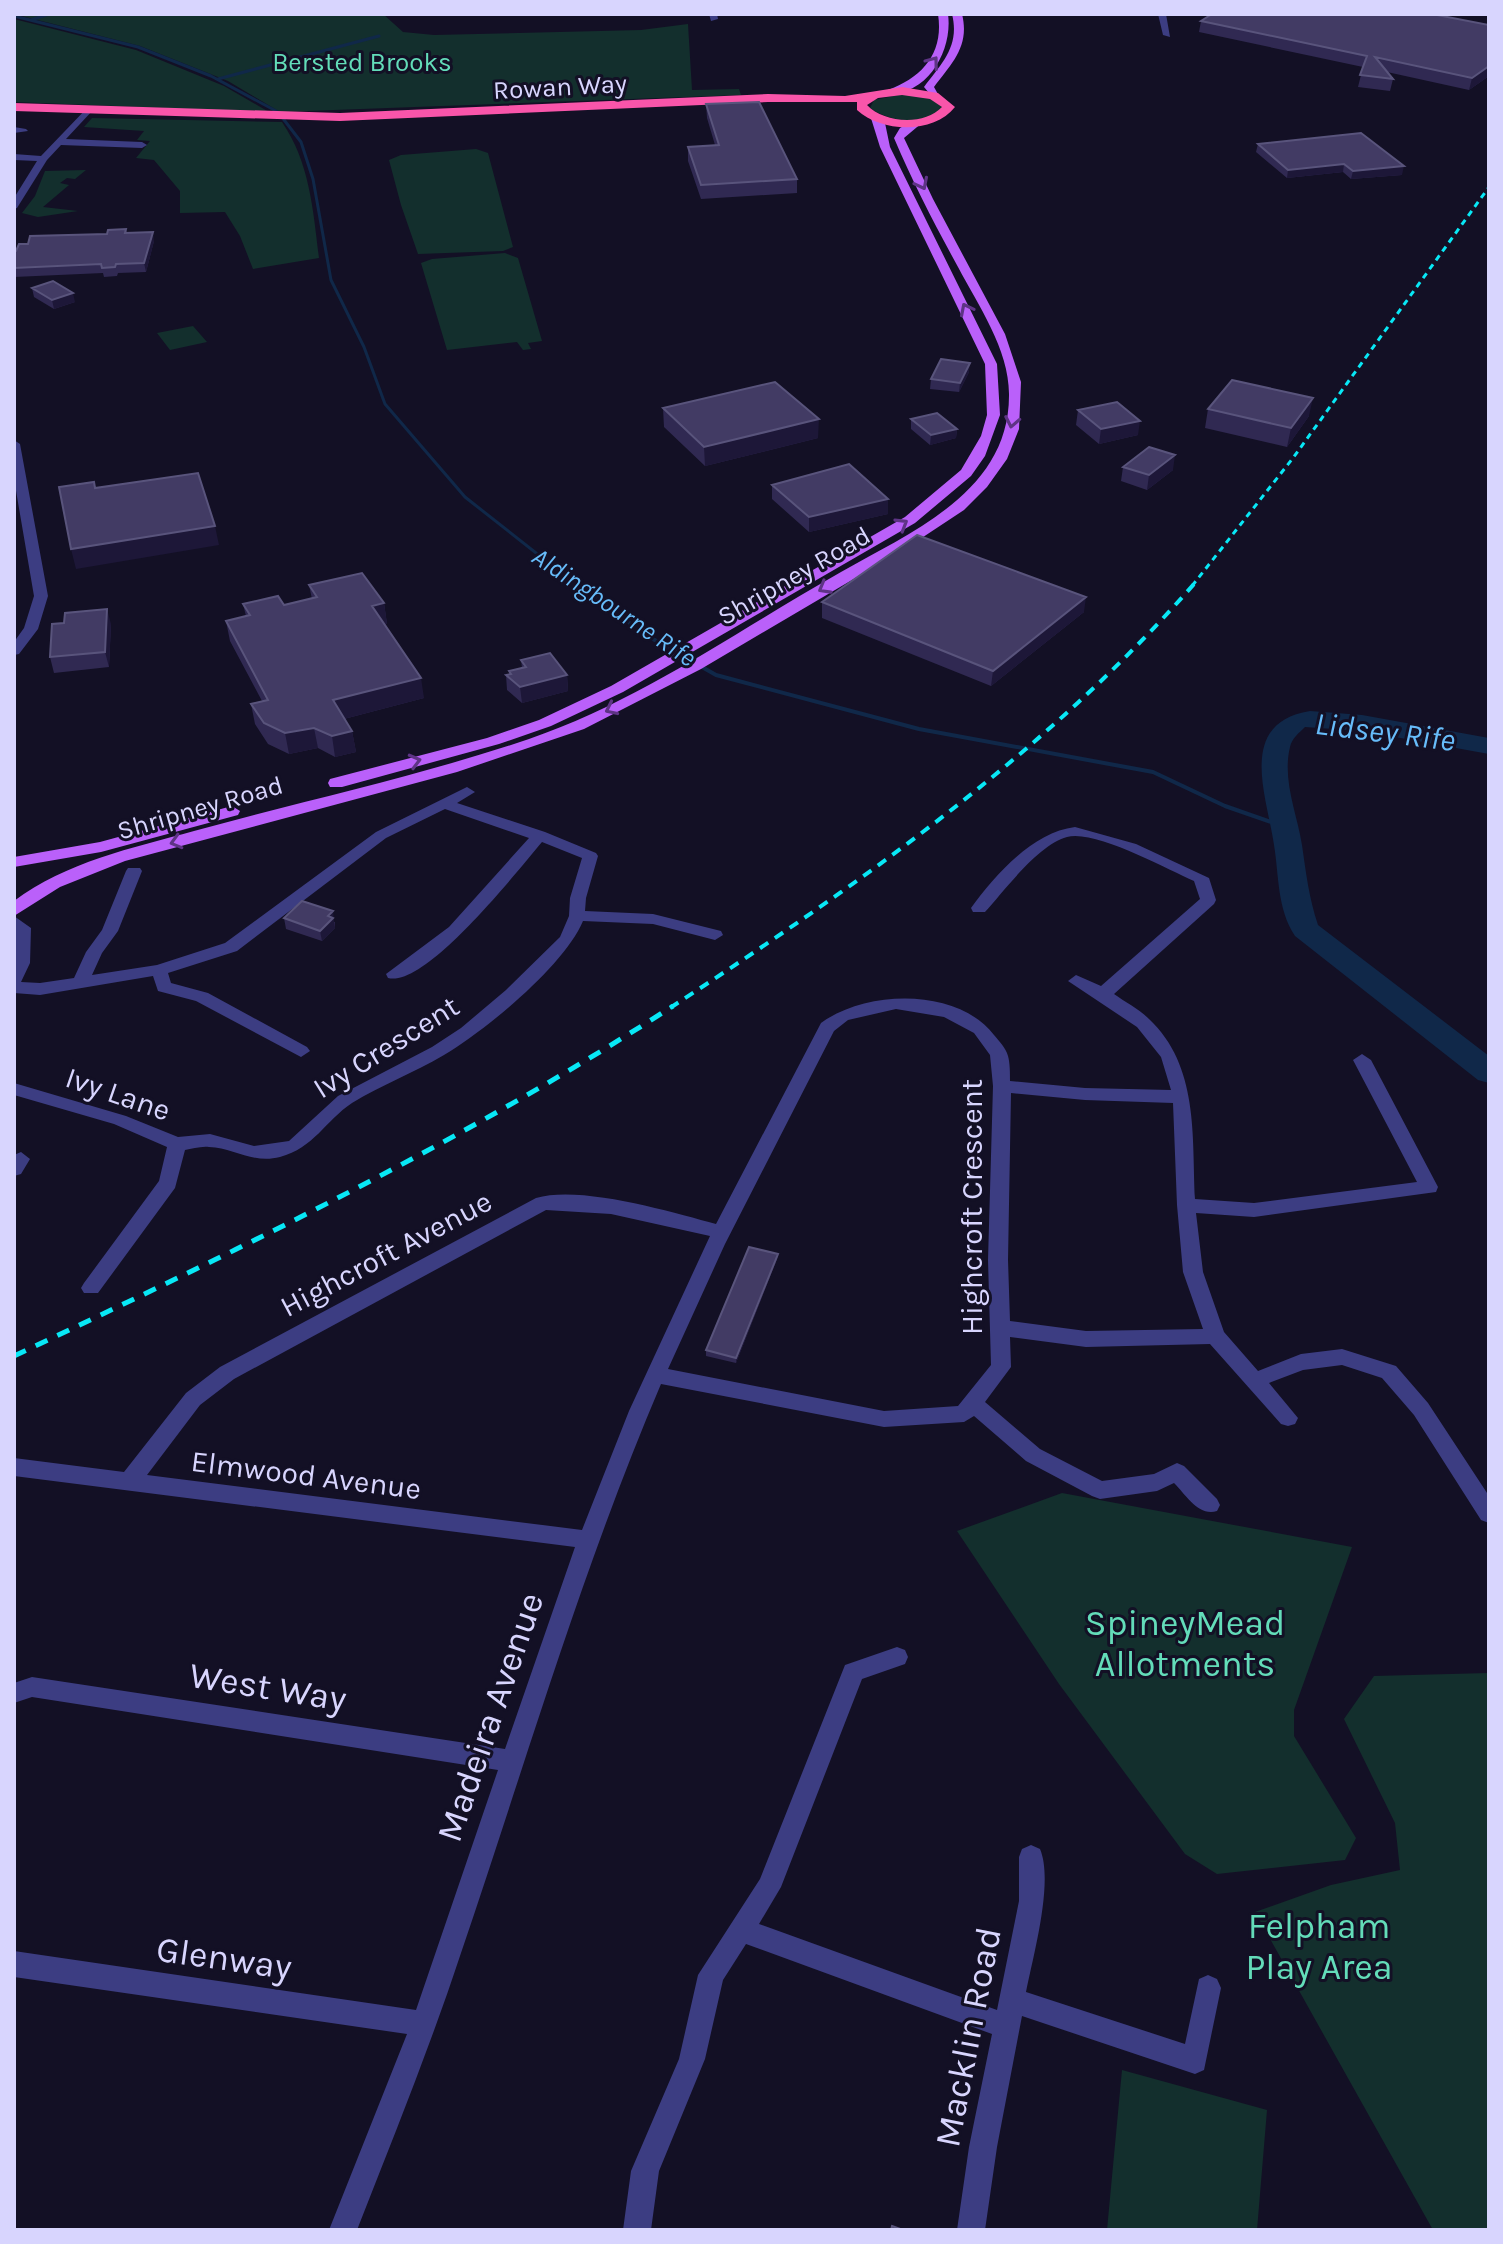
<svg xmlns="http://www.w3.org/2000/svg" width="1503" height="2244" font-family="Karla,sans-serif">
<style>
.green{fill:#132f2d}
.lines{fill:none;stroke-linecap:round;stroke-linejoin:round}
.stream-far1{stroke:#102849;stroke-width:3}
.stream{stroke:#102849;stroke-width:4}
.river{fill:#102849;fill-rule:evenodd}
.street{fill:#3c3d82;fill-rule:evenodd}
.primary{fill:#ba60fa;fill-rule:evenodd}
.highway{fill:#f955aa;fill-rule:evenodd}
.rail-far2{stroke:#08e8f6;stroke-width:3;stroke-dasharray:6 5;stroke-linecap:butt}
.rail-far1{stroke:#08e8f6;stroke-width:4;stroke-dasharray:10 8;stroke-linecap:butt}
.rail{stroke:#08e8f6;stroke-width:5;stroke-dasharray:13 11;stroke-linecap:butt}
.wall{fill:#302952}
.shaded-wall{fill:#1d1738}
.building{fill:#423b64;stroke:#59547c;stroke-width:2}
.oneway{stroke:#5e3485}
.labels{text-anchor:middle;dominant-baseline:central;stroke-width:6;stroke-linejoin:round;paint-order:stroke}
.far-park-label{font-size:26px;fill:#63dcb9;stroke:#131025}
.far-street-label{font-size:26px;fill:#d8d5fe;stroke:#131025}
.far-water-label{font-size:26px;font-style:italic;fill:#67bcfa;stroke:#131025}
.street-label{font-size:30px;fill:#d8d5fe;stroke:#131025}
.water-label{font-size:32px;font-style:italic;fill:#67bcfa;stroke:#131025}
.near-park-label{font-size:36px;fill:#63dcb9;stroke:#131025}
.near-street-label{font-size:36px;fill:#d8d5fe;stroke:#131025}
</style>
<rect width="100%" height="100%" fill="#131025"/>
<path class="green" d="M14,14H383L403,32L434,35L641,30L688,24L692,90L739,89L741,95L280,112L228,81L140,46Z
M14,19L136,50L224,86L269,112L14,102Z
M904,94L935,100L943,108C925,127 890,122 870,108L874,100Z
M92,118L282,122C310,163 313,210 319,258L253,269L240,236L225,212L180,213V191L154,160L136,158L150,141L137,140L144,131L84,127Z
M476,149L488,153L513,247L503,251L418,254L401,205L389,160L401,155Z
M86,170L75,179L67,178L60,183L69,185L43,207L78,211L38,217L22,213L35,196L45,171Z
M505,253L518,258L542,341L528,343L531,349L523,350L517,342L447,350L421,263L432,259Z
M193,326L207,342L170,350L157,333Z
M1062,1493L1352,1547L1294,1710V1736L1356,1838L1345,1860L1217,1874L1185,1854L1059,1684L957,1531Z
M1489,1673V2230H1433L1255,1912L1331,1885L1400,1870L1395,1823L1344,1719L1374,1676Z
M1122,2070L1267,2110L1257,2230H1107Z"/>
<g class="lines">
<path class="stream-far1" d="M14,16L138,47L211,76L278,112L301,142L313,179L331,280L364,347L385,404L465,497L578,586
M31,20L49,14
M218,79L379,36"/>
<path class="stream" d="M576,584L646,635L716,675L919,729L1153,772L1225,806L1282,826"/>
<path class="river" d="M1310,711L1362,715L1489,738V754L1362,731L1305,727C1299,733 1292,738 1290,747C1282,780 1297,813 1302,845C1306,873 1309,898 1318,925L1489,1056V1083L1478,1080L1295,936C1277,909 1279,875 1274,845C1267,796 1236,723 1310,711Z"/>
<path class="street" d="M709,14H717L718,19L711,21Z
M1158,14H1166L1170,37L1163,35Z
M88,107L93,110L66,139L142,142L147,145L142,148L61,145L47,160L17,208L14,209V198L37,161L14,160V154L41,156Z
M14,127L26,129L28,131L14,133Z
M14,440L20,444L48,596L38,629L19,654L14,655V642L24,628L34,596L14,479Z
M467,787L475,792L457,803L545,832L596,853L598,856L586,898L585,911L653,914L721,931L723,935L715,940L653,924L583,921C564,966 486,1030 444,1055C414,1073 381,1085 352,1103C325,1121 314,1148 280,1157C253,1164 234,1148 209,1147C201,1146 192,1149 185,1150L175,1188L98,1293H84L81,1288L84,1283L159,1181L167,1147L114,1124L14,1095V1083L126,1116L178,1137L210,1134L254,1146L289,1141L338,1096L432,1047L461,1028L506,990L560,937L569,916L570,898L582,858L542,842C518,870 426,988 388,978L386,974L449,927L529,838L445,809L386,838L237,951L168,973L171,983L208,993L307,1047L310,1051L301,1057L196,1001L158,991L153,976L40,995L14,993V916L31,928L30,963L21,982L40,983L74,978L86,952L102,930L126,871L128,868H140L142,871L118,931L102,953L92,975L157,965L225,943L376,832Z
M1075,827L1136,844L1209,878L1216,900L1214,904L1114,994C1125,1002 1139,1009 1149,1019C1199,1066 1192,1136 1195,1199L1254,1203L1417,1182L1353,1060L1362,1054L1371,1060L1438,1187L1436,1192L1254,1217L1196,1213L1203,1272L1224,1332L1258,1371L1301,1354L1342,1349L1396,1366L1428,1403L1489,1496V1523L1481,1520L1414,1415L1382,1378L1342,1365L1303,1370L1269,1383L1298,1418L1295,1424L1288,1426L1281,1424L1210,1344L1086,1347L1010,1337L1011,1367L985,1402L1040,1449L1102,1481L1154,1474L1177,1463L1184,1466L1217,1499L1220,1505L1217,1511C1199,1517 1186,1495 1174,1483L1157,1491L1100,1499L1092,1496L1026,1461L974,1416L964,1422L884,1427L661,1384C582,1569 526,1762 461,1953C430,2047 393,2138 357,2230H329L407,2034L14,1977V1951L416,2010L498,1770L32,1697L14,1703V1683L32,1677L505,1749L575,1547L14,1476V1458L124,1472L186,1393L220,1367L536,1198C581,1185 671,1212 716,1224L821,1023C866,990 957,987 994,1035C999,1041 1006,1048 1008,1056C1010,1063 1010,1073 1010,1081L1085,1088L1171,1090L1161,1057L1137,1027L1068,981L1076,975L1101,986L1200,899L1194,881C1167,869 1094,829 1067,837C1038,845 1005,890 985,912H973L971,908C995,875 1033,832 1075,827ZM896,1009L944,1017L974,1033L990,1055L993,1086L988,1260L991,1365L958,1406L884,1411L668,1369L725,1244L834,1031L848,1020ZM1011,1093L1085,1100L1173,1103L1177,1205L1183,1272L1203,1329L1086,1331L1010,1321L1008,1260ZM546,1210L611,1214L710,1236L629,1411L582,1530L147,1475L200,1405L234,1379Z
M21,1152L30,1159L21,1174L14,1176V1155Z
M897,1647L905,1650L908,1657L905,1664L862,1679L781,1887L759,1924L997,2010L1019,1901V1857L1022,1849L1031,1845L1040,1849C1054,1882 1033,1956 1026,1992L1185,2044L1199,1979L1208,1975L1217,1979L1221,1988L1204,2070L1195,2074L1022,2016L997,2147L985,2230H957L969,2147L992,2034L746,1944L723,1980L705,2059L659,2171L651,2230H623L631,2171L679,2059L698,1975L760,1879L845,1665Z"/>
<path class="primary" d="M938,14H948C953,50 928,95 888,94V90C923,77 944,53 938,14Z
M952,14H962C970,46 952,63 934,87L939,96L934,99L924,87C942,63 960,46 952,14Z
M870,115H878L885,123L890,147L997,364L1000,415L985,456L971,476L915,523L623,692L551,726L499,744L342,787H330L328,783L330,779L487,738L539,720L611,686L905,517L961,470L981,436L987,415L985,364L880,147Z
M914,120L923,122L904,138L933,199L1005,334L1021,382L1019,429L1007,459L987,487L964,510L908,547L701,669L584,729L457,772L125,861L60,887L14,916V901C66,862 132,848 194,831C306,800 420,776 529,739C642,700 738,630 841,572C913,531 1010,491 1009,394C1009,349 978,305 958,267C935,225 913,183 894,138L900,128Z
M232,806L240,811L238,815L101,852L14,867V857L100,842Z"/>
<path class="highway" d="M902,87L938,93L955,107C934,134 882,133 857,110V102H768L340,121L14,111V103L340,113L768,94L845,96ZM902,95L930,99L942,107C924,126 884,123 867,105L878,98Z"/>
<path class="rail-far2" d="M1192,586L1293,458L1489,187"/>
<path class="rail-far1" d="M670,1008C858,885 1045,754 1194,584"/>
<path class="rail" d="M14,1356C239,1250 464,1141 673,1006"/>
</g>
<path class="wall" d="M1201,21L1489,25V76L1469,90L1387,72L1393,79L1390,91L1358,87L1363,67L1199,32Z
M706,104L797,179V193L701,199L688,161V147L715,145L707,118Z
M1258,144L1402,175L1351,179L1343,172L1287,178L1256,152Z
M126,229L127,233L154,241L146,272L118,273L117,276L104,277L103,273L14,277V252L28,244L107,234Z
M32,288L75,302L54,309L34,297Z
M969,372L959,392L930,389L931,379Z
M663,408L818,438L705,466L664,427Z
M1208,409L1309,416L1287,447L1205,428Z
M1078,410L1138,435L1099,444L1076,425Z
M911,419L957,429L956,438L930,445L911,429Z
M1123,467L1173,470L1147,490L1121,481Z
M772,485L888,514L809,532L772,499Z
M309,585L384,603L387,624H384L424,698L344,719L352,731L356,752L335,757L318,748L289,754L268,744L255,724L251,704L262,701L230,641L226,621L246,616L243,604L284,605L312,599Z
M822,602L1084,612L991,686L822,618Z
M111,624L109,667L54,673L50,657Z
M521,660L567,675L568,691L522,703L507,690L506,675L509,674V671L522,668Z
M284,918L335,922V928L322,941L286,929Z
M778,1254L777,1259L736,1363L706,1356V1350Z"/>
<path class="shaded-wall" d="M1489,66V76L1469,90L1472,78Z
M1344,164L1343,172L1287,178L1288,170Z
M1404,166L1402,175L1351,179L1353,171Z
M153,232L154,241L146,272L144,263Z
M73,293L75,302L54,309L52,300Z
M970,363L969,372L959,392L960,383Z
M1313,398L1309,416L1287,447L1291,428Z
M819,419L818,438L705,466L704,447Z
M1140,421L1138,435L1099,444L1101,429Z
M957,429L956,438L930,445L931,435Z
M1175,455L1173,470L1147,490L1149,475Z
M888,499V514L809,532V517Z
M215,526L219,545L76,569L71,549Z
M1086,597L1084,612L991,686L993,671Z
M384,603L387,624L375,627L372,606Z
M107,609L111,624L109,667L105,652Z
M567,675L568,691L522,703L520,687Z
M421,678L424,698L336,721L333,700Z
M314,728L318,748L289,754L285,733Z
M352,731L356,752L335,757L332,736Z
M333,911L335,928L322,941L320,931L328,916Z
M778,1254L777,1259L736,1363V1358Z"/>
<path class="building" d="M1212,14H1432L1489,25V66L1472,78L1375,57L1393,79L1360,75L1367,56L1201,21Z
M759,102L797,179L701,185L688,147L719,145L706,104Z
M1361,133L1404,166L1353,171L1344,164L1288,170L1258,144Z
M126,229L125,233L153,232L144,263L116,264L115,267L102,268L101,264L14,268V252L16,251L19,244H28L30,236L107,234L108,230Z
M53,281L73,293L52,300L32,288Z
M941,359L970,363L960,383L931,379Z
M1232,380L1313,398L1291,428L1208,409Z
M775,382L819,419L704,447L663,408Z
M1117,402L1140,421L1101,429L1078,410Z
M937,413L957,429L931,435L911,419Z
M1149,447L1175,455L1149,475L1123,467Z
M849,464L888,499L809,517L772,485Z
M198,473L215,526L71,549L59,487L94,482L95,488Z
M917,535L1086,597L993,671L822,602Z
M362,573L384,603L372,606L421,678L333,700L352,731L332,736L314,728L285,733L264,723L251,704L268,700L226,621L250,615L243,604L278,596L284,605L317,597L309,585Z
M107,609L105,652L50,657L52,624L64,623L65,613Z
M550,653L567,675L520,687L506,675L511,674L509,671L526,667L521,660Z
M302,901L333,911L328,916L333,918L320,931L284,918Z
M749,1247L778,1254L736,1358L706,1350Z
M892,2226L903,2230H891Z"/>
<defs><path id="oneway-chevron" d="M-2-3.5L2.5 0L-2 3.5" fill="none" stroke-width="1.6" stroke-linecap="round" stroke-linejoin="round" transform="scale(2)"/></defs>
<g class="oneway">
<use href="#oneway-chevron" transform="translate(933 62) rotate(-53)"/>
<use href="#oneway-chevron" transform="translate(922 184) rotate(63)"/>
<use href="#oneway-chevron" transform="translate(966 309) rotate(-117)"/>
<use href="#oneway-chevron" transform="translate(1012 422) rotate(101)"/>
<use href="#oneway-chevron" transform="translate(902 524) rotate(-31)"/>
<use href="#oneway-chevron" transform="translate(824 588) rotate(150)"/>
<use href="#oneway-chevron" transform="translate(611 709) rotate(154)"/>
<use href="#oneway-chevron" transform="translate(415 761) rotate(-15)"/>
<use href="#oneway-chevron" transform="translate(176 842) rotate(164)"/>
</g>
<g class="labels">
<g class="far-park-label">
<text x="362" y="62">Bersted Brooks</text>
</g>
<g class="far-street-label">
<text transform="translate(560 87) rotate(-3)">Rowan Way</text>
<text transform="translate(794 576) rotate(-30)">Shripney Road</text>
<text transform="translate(200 808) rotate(-16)">Shripney Road</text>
</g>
<g class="far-water-label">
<text transform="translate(614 607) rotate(34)">Aldingbourne Rife</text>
</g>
<g class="street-label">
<text transform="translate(386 1047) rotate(-32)">Ivy Crescent</text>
<text transform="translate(118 1094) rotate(19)">Ivy Lane</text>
<text transform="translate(972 1207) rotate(-90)">Highcroft Crescent</text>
<text transform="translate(386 1254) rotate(-28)">Highcroft Avenue</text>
<text transform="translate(306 1475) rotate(7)">Elmwood Avenue</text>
</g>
<g class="water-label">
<text transform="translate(1385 732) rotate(7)">Lidsey Rife</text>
</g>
<g class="near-park-label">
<text x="1185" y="1623">SpineyMead<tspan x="1185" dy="41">Allotments</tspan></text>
<text x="1319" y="1926">Felpham<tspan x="1319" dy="41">Play Area</tspan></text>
</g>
<g class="near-street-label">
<text transform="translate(268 1687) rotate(9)">West Way</text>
<text transform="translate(490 1717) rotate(-71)">Madeira Avenue</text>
<text transform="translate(224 1958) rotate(8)">Glenway</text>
<text transform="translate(968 2037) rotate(-79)">Macklin Road</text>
</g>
</g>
<rect width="1503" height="2244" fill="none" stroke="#d8d5fe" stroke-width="32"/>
</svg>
